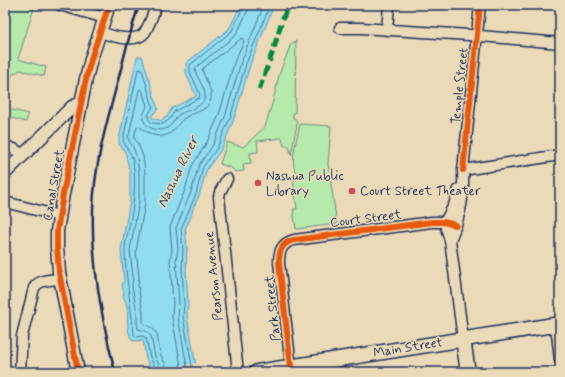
<svg xmlns="http://www.w3.org/2000/svg" width="565" height="377" font-family="Mynerve,sans-serif">
<style>
.green{fill:#b6eaab;stroke:#688c84}
.water{fill:#90ddf0;stroke:#6197b6}
.pier{fill:#ebdab7}
.lines{fill:none;stroke-linecap:round;stroke-linejoin:round}
.shore{stroke:#4a7598;stroke-width:1}
.minor-casing{stroke:#1b2f5e;stroke-width:13}
.tertiary-casing{stroke:#1b2f5e;stroke-width:15}
.secondary-casing{stroke:#1b2f5e;stroke-width:17}
.minor{stroke:#ebdab7;stroke-width:10}
.tertiary{stroke:#ebdab7;stroke-width:12}
.secondary{stroke:#ebdab7;stroke-width:14}
.rail{stroke:#1b2f5e;stroke-width:2.5}
.quiet{stroke:#00873e;stroke-width:5;stroke-dasharray:10 5;stroke-linecap:butt}
.cycleway-casing{stroke:#ebdab7;stroke-width:8}
.cycleway{stroke:#e8590c;stroke-width:6}
.poi-dot{fill:#d1495b;stroke:#ebdab7;stroke-width:1.5}
.labels{text-anchor:middle;dominant-baseline:central;stroke-width:3;stroke-linejoin:round;paint-order:stroke}
.street-label{font-size:13px;fill:#1b2f5e;stroke:#ebdab7}
.poi-label{font-size:13px;fill:#1b2f5e;stroke:#ebdab7;text-anchor:start}
.water-label{font-size:14px;font-style:italic;fill:#2d4974;stroke:#ebdab7}
</style>
<rect width="100%" height="100%" fill="#ebdab7"/>
<filter id="ink" filterUnits="userSpaceOnUse"><feTurbulence type="fractalNoise" baseFrequency=".025" numOctaves="2"/><feDisplacementMap in="SourceGraphic" scale="8" xChannelSelector="R" yChannelSelector="G"/><feConvolveMatrix kernelMatrix="1 2 1 2 8 2 1 2 1" color-interpolation-filters="sRGB"/></filter>
<g filter="url(#ink)">
<path class="green" d="M5,5H35L18,59L46,67L44,76L20,70L12,75L5,101Z
M296,41L295,113H293V118L296,119L297,124L291,155L289,146H284L282,138L257,141L258,152L250,153L251,163L243,164L244,171L235,172L232,168L220,164L227,142L243,147L265,127L273,101L279,75L291,44Z
M5,108L28,114L26,122L5,116Z
M300,124L331,126L328,164L337,224L296,229L293,209H297L293,181L297,179L298,177C288,163 297,140 300,124Z"/>
<path class="water" d="M241,5H274L250,65L234,119L221,150L207,169L199,196L193,208L191,217L185,229L187,248L186,269L188,303L187,316L197,372H152L146,358L143,340L133,341C123,330 132,306 123,297L124,293L122,285L124,281L121,250L130,201V173L125,151L119,144V139L137,57L142,56L158,109L152,115V118L162,121L164,117L166,118L172,108L196,96L186,73V63L229,29Z"/>
<path class="pier" d="M198,363L199,372H150V371Z"/>
<g class="lines">
<path class="shore" d="M156,372L155,367L150,357L146,338L143,336L136,337L134,335C131,307 126,280 125,252C125,241 129,229 131,219C134,200 136,180 133,161C131,152 125,147 123,140L138,70L140,69L142,70L153,107L148,115L149,120L152,123L163,124L169,120L175,111L199,98L200,94L190,72V65L232,31L244,5
M161,372L159,365L155,356L151,336L146,331L138,329L137,323V313L132,286L133,277L130,250L139,202V173L137,158L133,147L128,139L139,90L140,89L142,90L147,106C146,110 143,113 143,117C143,127 157,132 165,129C173,126 174,118 180,114C187,110 204,107 205,97C206,87 195,77 195,68L236,35L248,10L249,5
M167,372L165,363L160,354L157,334L153,329L143,323V313L138,286L139,276L136,251L145,203V173L143,156L138,144L134,137L137,127L138,126C146,131 153,137 163,136C173,134 176,126 182,120C190,112 208,113 211,99C213,89 204,79 202,69L242,38L244,41L235,60L219,115L207,142L192,166L185,190L170,227L172,250L170,261L173,303L172,317L182,372
M188,372L178,317L179,303L176,261L178,249L176,228L191,192L199,165L213,145L225,117L241,62L264,5
M193,372L183,316L184,303L182,269L183,249L181,229L196,194L203,167L217,148L230,118L246,64L270,5"/>
<defs>
<path id="minor" d="M60,5L105,18
M340,28H361L469,35L560,43
M387,30L389,5
M100,32C111,36 137,44 145,32C150,24 153,14 156,5
M5,146L14,149L23,155
M463,170L560,155
M227,179L220,192L219,197L238,372
M459,189L454,205L446,220V228L450,240L463,339
M5,202L59,216
M450,240C461,215 464,196 463,170L480,5
M556,325L560,360
M291,367L279,263C279,252 281,243 294,240L432,222H443L456,225
M20,372L22,336L34,288C39,279 51,280 60,279"/>
<path id="tertiary" d="M5,173L72,107L76,105H80
M78,372L59,272L57,247V231L63,194L86,79L91,59L109,5"/>
<path id="secondary" d="M463,339L468,372
M257,372L560,324"/>
</defs>
<use href="#minor" class="minor-casing"/>
<use href="#tertiary" class="tertiary-casing"/>
<use href="#secondary" class="secondary-casing"/>
<use href="#minor" class="minor"/>
<use href="#tertiary" class="tertiary"/>
<use href="#secondary" class="secondary"/>
<path class="rail" d="M115,372C102,319 91,264 93,210C94,167 106,125 117,84C124,58 130,31 139,5"/>
<path class="quiet" d="M259,90L274,48L282,20L289,5"/>
<defs>
<path id="cycleway" d="M463,170L480,5
M291,367L279,263C279,252 281,243 294,240L432,222H443L456,225
M78,372L59,272L57,247V231L63,194L86,79L91,59L109,5"/>
</defs>
<use href="#cycleway" class="cycleway-casing"/>
<use href="#cycleway" class="cycleway"/>
</g>
</g>
<g class="poi-dot">
<circle cx="258" cy="183" r="4"/>
<circle cx="352" cy="191" r="4"/>
</g>
<g class="labels">
<g class="street-label">
<text transform="translate(460 86) rotate(-84)">Temple Street</text>
<text transform="translate(54 185) rotate(-80)">Canal Street</text>
<text transform="translate(366 219) rotate(-7)">Court Street</text>
<text transform="translate(214 276) rotate(-96)">Pearson Avenue</text>
<text transform="translate(273 308) rotate(-96)">Park Street</text>
<text transform="translate(408 348) rotate(-9)">Main Street</text>
</g>
<g class="poi-label">
<text x="266" y="176">Nashua Public<tspan x="266" dy="15">Library</tspan></text>
<text x="360" y="191">Court Street Theater</text>
</g>
<g class="water-label">
<text transform="translate(178 172) rotate(-64)">Nashua River</text>
</g>
</g>
<rect width="565" height="377" fill="none" stroke="#ebdab7" stroke-width="20"/>
<rect x="10" y="10" width="545" height="357" fill="none" stroke="#1b2f5e" stroke-width="1.5" filter="url(#ink)"/>
</svg>
